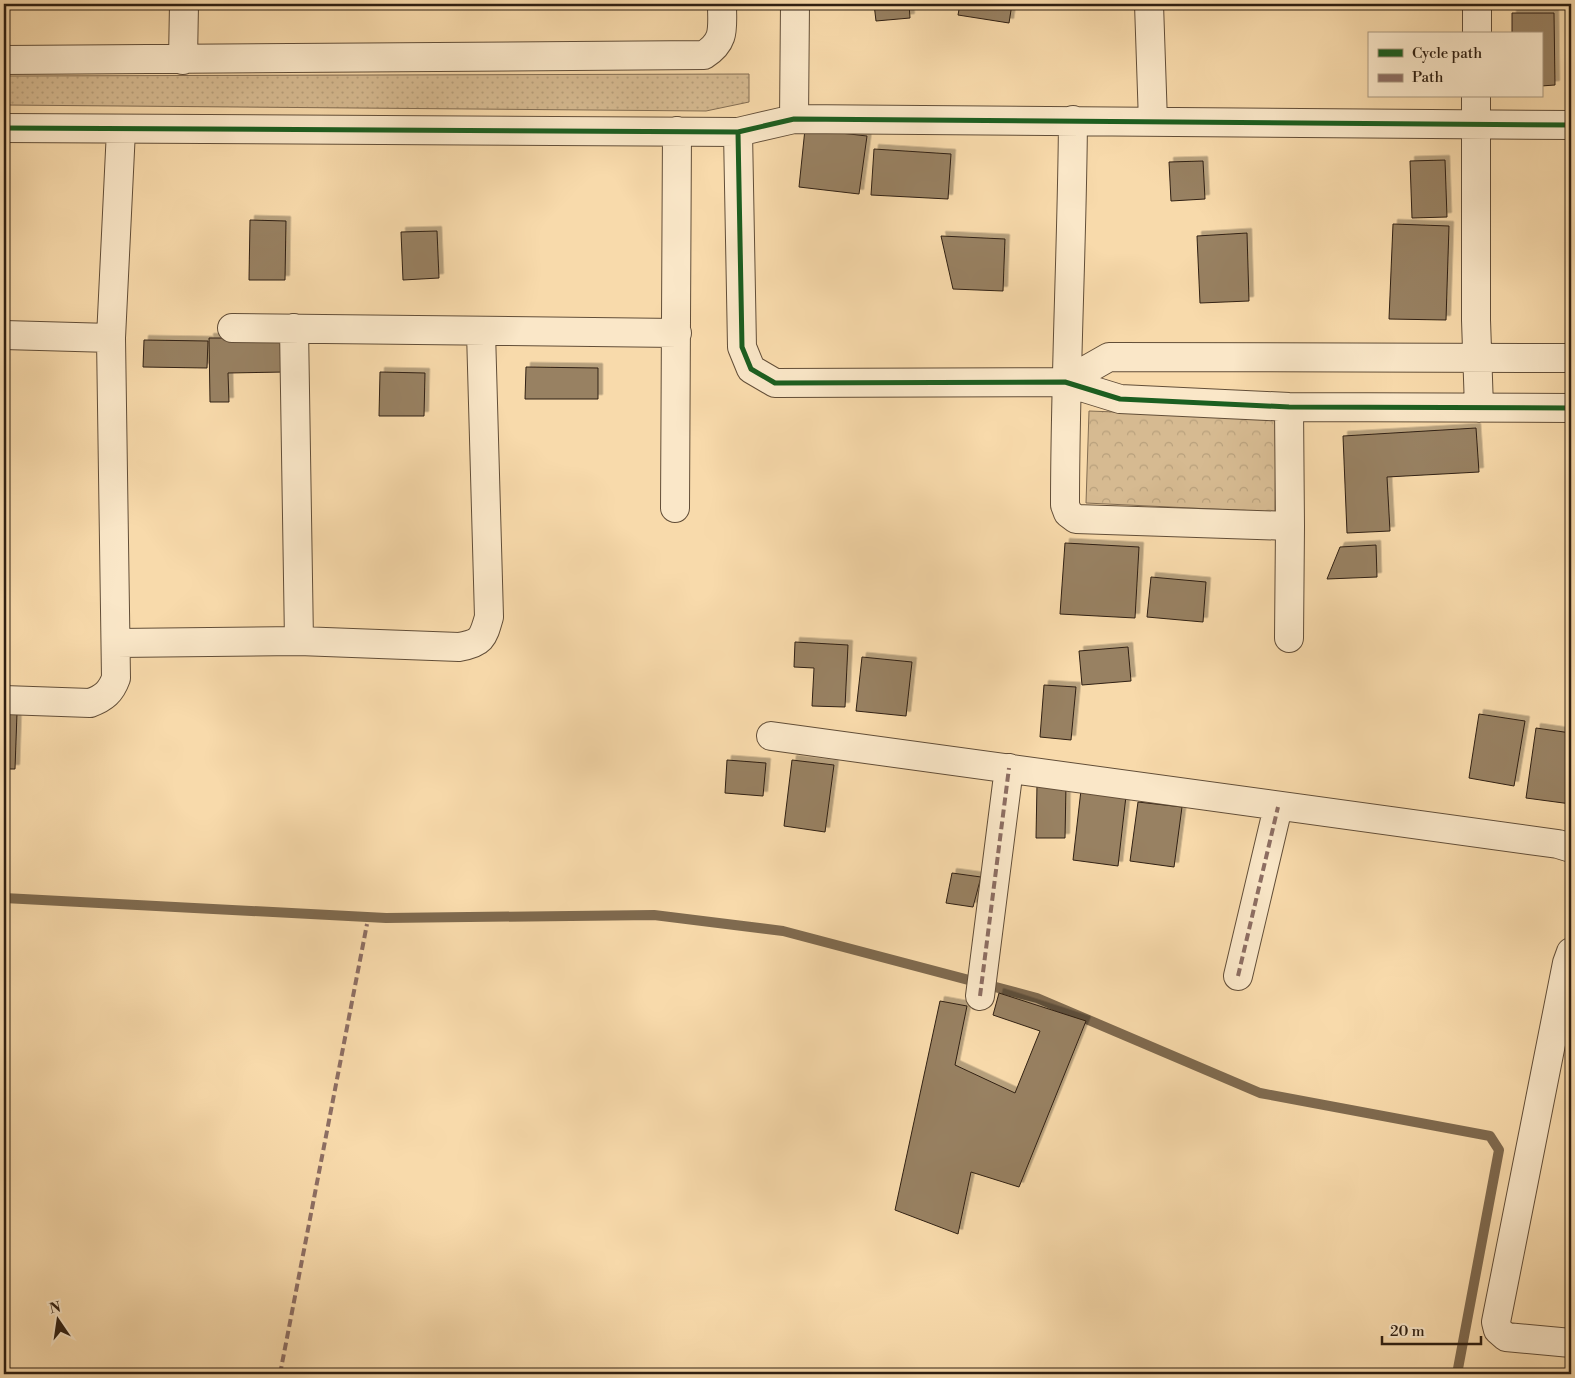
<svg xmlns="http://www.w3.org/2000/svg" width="1575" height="1378" font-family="'Libre Bodoni',serif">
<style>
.park{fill:url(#park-crowns);stroke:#836d52}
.garden{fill:url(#garden-dots);stroke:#836d52}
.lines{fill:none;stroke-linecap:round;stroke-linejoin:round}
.stream{stroke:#7f6a4f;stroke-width:10}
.building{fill:#988162;stroke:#302012;filter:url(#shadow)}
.minor-casing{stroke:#624e38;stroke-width:30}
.minor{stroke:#fae7c8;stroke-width:28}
.quiet{stroke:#8d6e63;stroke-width:4;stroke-dasharray:8 4;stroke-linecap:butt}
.cycleway-casing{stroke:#fae7c8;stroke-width:8}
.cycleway{stroke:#1b5e20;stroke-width:5}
</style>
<defs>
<pattern id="park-crowns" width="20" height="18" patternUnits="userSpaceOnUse" patternTransform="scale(1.25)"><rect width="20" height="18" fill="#d6ba91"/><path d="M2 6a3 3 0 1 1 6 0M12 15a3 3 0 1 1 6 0" fill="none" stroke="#b8a07c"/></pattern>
<pattern id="garden-dots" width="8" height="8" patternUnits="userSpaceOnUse" patternTransform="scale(1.25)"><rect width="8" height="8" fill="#d6ba91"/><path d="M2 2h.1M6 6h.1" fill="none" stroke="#b8a07c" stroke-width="1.8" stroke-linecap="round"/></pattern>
<filter id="shadow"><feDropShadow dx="4.5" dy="-4.5" stdDeviation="0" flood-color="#0004"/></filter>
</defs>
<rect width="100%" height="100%" fill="#f8daab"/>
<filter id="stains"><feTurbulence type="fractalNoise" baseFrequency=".004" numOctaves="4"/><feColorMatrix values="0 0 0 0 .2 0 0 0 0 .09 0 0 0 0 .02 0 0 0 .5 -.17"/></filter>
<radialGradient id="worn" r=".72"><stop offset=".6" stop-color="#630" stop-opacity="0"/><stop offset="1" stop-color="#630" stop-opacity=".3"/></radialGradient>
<path class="park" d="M1089,411L1276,418L1275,512L1086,503Z"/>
<path class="garden" d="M749,74V102L706,111L4,105V76Z"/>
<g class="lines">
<path class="stream" d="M4,898L386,918L654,915L783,931L1037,998L1260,1093L1490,1136L1499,1150L1457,1374"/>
</g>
<path class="building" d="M874,4H909L910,18L876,21Z
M960,4H1012L1009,23L958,15Z
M1512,13H1554L1555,85L1541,86V34H1512Z
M805,129L867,136L859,194L799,187Z
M874,149L951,154L948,199L871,195Z
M1445,160L1447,217L1412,218L1410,161Z
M1203,161L1205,199L1171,201L1169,162Z
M250,220L286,221L285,280H249Z
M1393,224L1449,226L1446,320L1389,319Z
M437,231L439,278L403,280L401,232Z
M1247,233L1249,301L1200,303L1197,236Z
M941,236L1005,239L1003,291L953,289Z
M209,338H284L285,372L228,373L229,402H210Z
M144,340L208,341L207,368L143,367Z
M526,367L598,368V399H525Z
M380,372L425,373L424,416H379Z
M1476,428L1479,472L1387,477L1390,531L1347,533L1343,436Z
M1065,543L1139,547L1135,618L1060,614Z
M1376,545L1377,577L1327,579L1340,547Z
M1151,577L1206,582L1203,622L1147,617Z
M795,642L848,645L845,707L812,706L814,668L794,667Z
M1128,647L1131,681L1082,685L1079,651Z
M862,657L912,662L906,716L856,711Z
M1044,685L1076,687L1071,740L1040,737Z
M4,712L17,713L15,769H4Z
M1479,714L1525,721L1514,786L1469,778Z
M1536,728L1571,733V804L1526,798Z
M727,760L766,763L763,796L725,793Z
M792,760L834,765L825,832L784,826Z
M1037,784L1066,785L1065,838H1036Z
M1081,790L1126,796L1118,866L1073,860Z
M1138,802L1182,807L1174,867L1130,861Z
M952,873L981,877L973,907L946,903Z
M999,993L1086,1021L1019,1187L971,1172L958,1234L895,1210L940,1001L967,1006L955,1065L1015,1093L1040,1031L993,1015Z"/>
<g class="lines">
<defs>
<path id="minor" d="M1149,4L1153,122
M1477,34V4
M4,60L704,55C726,41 722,28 722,4
M183,60L184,4
M1476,96V320L1479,408
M794,119L795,4
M1073,120C1072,248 1065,377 1065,505L1068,513L1076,519L1290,526L1289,407
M4,128L738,132L794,119L1571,125
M738,132L742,347L751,369L775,383L1065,382L1120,399L1289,407L1571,408
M232,328L677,333
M294,328L299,641
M4,335L111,338
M1065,382L1109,357L1571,358
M675,508L677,131
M1289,638L1290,526
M117,643L299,641L459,647C482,643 483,638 489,617L481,332
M4,700L90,703C104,698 111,692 116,678L111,338L121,130
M771,736C1034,771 1296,810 1558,844L1571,848
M1571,952L1567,963L1496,1322L1498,1330L1506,1337L1571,1343
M1238,976L1278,807
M980,996L1009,768"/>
</defs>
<use href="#minor" class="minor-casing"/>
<use href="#minor" class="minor"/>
<path class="quiet" d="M1238,976L1278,807
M980,996L1009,768
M280,1374L367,924"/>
<defs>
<path id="cycleway" d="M4,128L738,132L794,119L1571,125
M738,132L742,347L751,369L775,383L1065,382L1120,399L1289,407L1571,408"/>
</defs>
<use href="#cycleway" class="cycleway-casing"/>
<use href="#cycleway" class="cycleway"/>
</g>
<rect width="1575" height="1378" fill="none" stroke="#f8daab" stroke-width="20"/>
<rect x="5" y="5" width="1565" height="1368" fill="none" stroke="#302012" stroke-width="2.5"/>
<rect x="10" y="10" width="1555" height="1358" fill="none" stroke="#302012"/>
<rect x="1368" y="32" width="175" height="65" fill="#fae7c8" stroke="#a9977f"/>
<rect x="1378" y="49" width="25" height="8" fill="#1b5e20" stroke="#a9977f"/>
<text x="1412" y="58" font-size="15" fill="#302012">Cycle path</text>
<rect x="1378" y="74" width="25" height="8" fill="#8d6e63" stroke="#a9977f"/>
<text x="1412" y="82" font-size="15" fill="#302012">Path</text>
<g transform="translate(58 1320) rotate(347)" stroke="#fae7c8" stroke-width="4" paint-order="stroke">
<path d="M0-4L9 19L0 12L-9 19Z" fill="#302012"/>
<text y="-8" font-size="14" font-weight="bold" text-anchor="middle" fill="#302012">N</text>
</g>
<path d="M1382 1336v8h99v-8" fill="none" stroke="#302012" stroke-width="2.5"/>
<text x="1390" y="1336" font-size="15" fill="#302012" stroke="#fae7c8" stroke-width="4" paint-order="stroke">20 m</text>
<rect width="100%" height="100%" filter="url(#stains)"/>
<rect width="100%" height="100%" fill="url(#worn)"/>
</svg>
